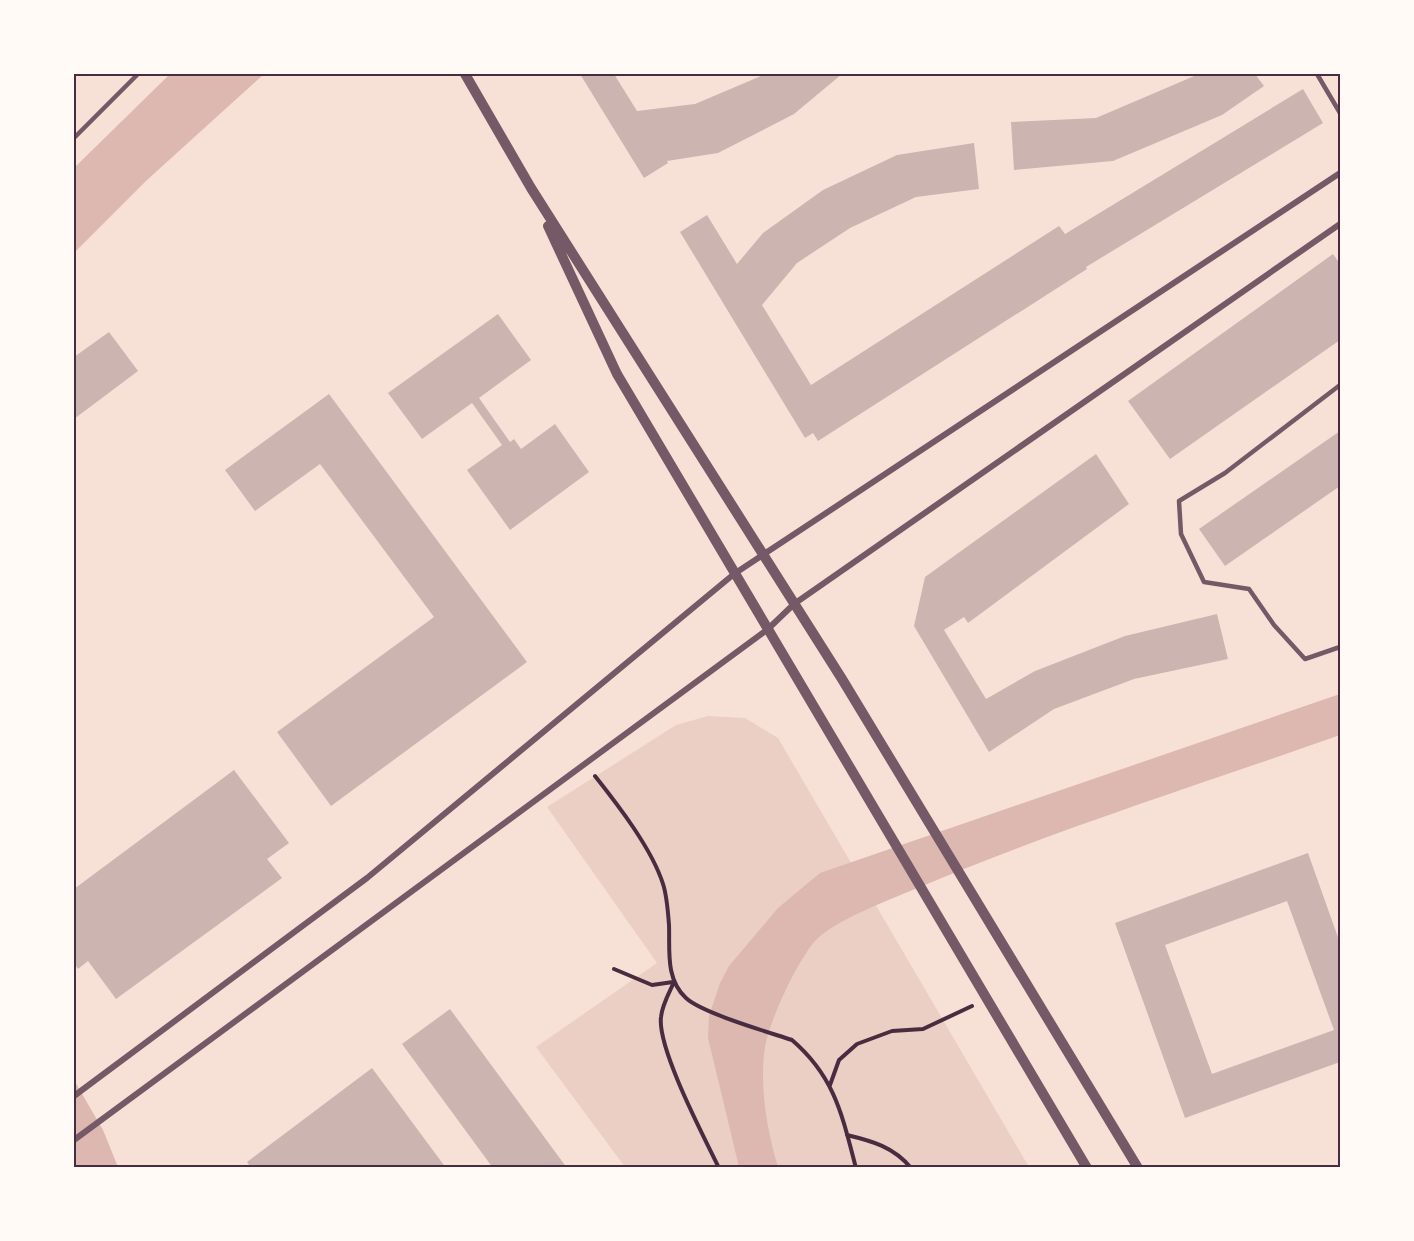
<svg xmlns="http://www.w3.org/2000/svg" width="1414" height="1241" font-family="Overpass,sans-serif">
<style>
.green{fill:#ebcfc5}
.water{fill:#dcb8b0}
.building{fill:#ccb4b1;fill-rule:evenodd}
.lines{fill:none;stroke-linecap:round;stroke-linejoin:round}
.path{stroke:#4a2c40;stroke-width:4}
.service{stroke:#755966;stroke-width:4.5}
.minor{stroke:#755966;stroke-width:6}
.tertiary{stroke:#755966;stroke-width:10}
.neatline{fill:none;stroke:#4a2c40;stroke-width:2}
</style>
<rect width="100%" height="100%" fill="#f7e1d7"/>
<path class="green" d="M708,716L745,718L778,738L1029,1167H625L536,1047L657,963L547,807L676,725Z"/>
<path class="water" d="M170,74H264L147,180L74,253V168Z
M1340,694V735C1199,785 1054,830 915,889C889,900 833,921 815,941C797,962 770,1019 765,1047C759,1085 767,1131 778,1167H739L708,1038L709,1016L720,983L729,966L778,908L820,873Z
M74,1080L103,1130L118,1167H74Z"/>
<path class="building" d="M580,74H614L637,111L695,104L766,74H842L794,114L718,153L667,161L668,163L644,178Z
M1199,74H1255L1264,86L1222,115L1113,161L1014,170L1011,122L1096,118Z
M1303,89L1323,123L1086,267L1087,269L818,441L813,433L805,438L680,232L707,215L737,264L763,233L823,190L897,155L974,143L979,189L916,197L850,228L797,263L762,305L811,385L1059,226L1065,234Z
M1333,254L1340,264V340L1170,459L1128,401Z
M498,314L531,360L479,398L510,442L514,439L521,449L555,424L589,472L510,530L467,470L502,445L472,403L422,439L388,393Z
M109,332L138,371L74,419V357Z
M329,394L527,662L331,806L277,732L434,617L320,464L255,511L225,470Z
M1340,431V486L1225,566L1199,529Z
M1096,454L1129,504L968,623L964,617L944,630L986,699L1035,671L1125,636L1217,614L1228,659L1134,679L1054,709L989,752L914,626L925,577Z
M234,770L289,843L267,859L282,878L116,999L88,961L78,969L74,963V889Z
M1308,853L1340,943V1062L1185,1118L1115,923ZM1287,901L1334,1030L1212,1074L1165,945Z
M450,1009L567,1168H493L402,1044Z
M372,1068L446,1168H251L247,1162Z"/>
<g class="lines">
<path class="path" d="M595,776C618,805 652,849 663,884C667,896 668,912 669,925C670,949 665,979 686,998C702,1013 768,1032 792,1040C835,1077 842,1115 856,1168
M614,969L652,985L673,982
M674,982C669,993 662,1005 661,1017C657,1048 704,1137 719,1168
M830,1085L839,1060L857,1044L892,1031L923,1029L972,1006
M847,1135C872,1141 894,1147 911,1168"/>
<path class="service" d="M1317,74L1340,113
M74,138L138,74
M1340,385L1225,473L1179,501L1181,534L1204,582L1249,589L1274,625L1305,659L1340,647"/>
<path class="minor" d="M74,1096L367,878L734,574L1340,173
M74,1140L768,629L794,604L1340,224"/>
<path class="tertiary" d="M465,74L531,188L842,679L1138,1168
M548,226L617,374L1087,1168"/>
</g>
<rect width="1414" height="1241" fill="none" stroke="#fffaf5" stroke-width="150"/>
<rect x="75" y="75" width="1264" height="1091" class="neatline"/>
</svg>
